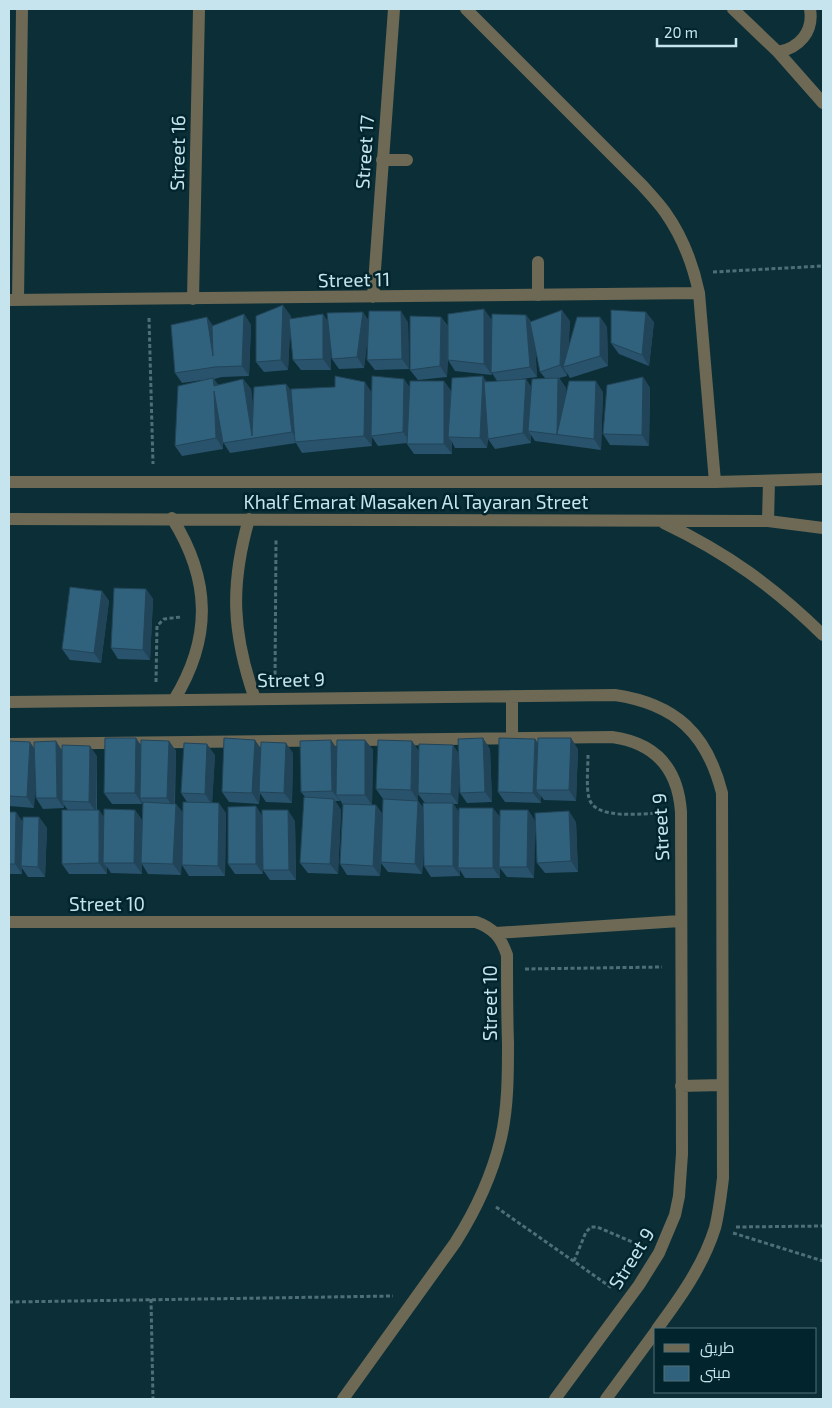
<svg xmlns="http://www.w3.org/2000/svg" width="832" height="1408" font-family="'Exo 2',Cairo,sans-serif">
<style>
.lines{fill:none;stroke-linecap:round;stroke-linejoin:round}
.path{stroke:#4e6f78;stroke-width:3;stroke-dasharray:4 2.5;stroke-linecap:butt}
.service{stroke:#6e6955;stroke-width:12}
.minor{stroke:#6e6955;stroke-width:12}
.wall{fill:#29536c;fill-rule:evenodd}
.shaded-wall{fill:#224458}
.building{fill:#30617d;stroke:#224458}
.labels{text-anchor:middle;dominant-baseline:central;stroke-width:5;stroke-linejoin:round;paint-order:stroke}
.street-label{font-size:19px;fill:#c5e4ed;stroke:#02252d}
</style>
<rect width="100%" height="100%" fill="#0c2f37"/>
<g class="lines">
<path class="path" d="M713,272L823,266
M149,318L153,464
M275,681L276,540
M156,682L157,626L164,619L181,617
M588,755C588,767 586,787 589,798C595,821 644,813 663,813
M525,969L662,967
M496,1207L612,1288
M736,1227L823,1226
M733,1233L823,1261
M574,1261L586,1232L591,1227H597L642,1246
M151,1299L153,1399
M9,1302L393,1296"/>
<path class="service" d="M382,160H407
M538,295V262"/>
<path class="minor" d="M466,9L642,185C650,194 658,202 665,212C682,236 693,264 699,293L715,482
M733,9L778,52L823,103
M778,52C799,48 814,32 810,9
M373,297L394,9
M193,299L199,9
M9,300L699,293
M18,300L22,9
M9,482H715L823,479
M172,518C211,580 212,638 174,700
M9,519L768,521L823,528
M249,519C230,585 232,633 255,699
M768,521L769,481
M664,523C727,553 774,587 823,635
M512,696V738
M9,702L615,695C676,704 707,734 722,793L723,1178C721,1195 719,1212 715,1228C703,1266 680,1298 657,1329
M9,744L612,737C656,743 678,769 681,812L682,1154L679,1196L675,1215L659,1253L639,1285L555,1399
M9,922H476C493,928 501,937 507,955C507,984 507,1014 508,1043C508,1075 508,1107 501,1138C492,1176 476,1210 455,1243L343,1399
M496,933L680,921
M681,1086L722,1085
M606,1399L656,1331"/>
</g>
<path class="wall" d="M244,314L251,325L249,376L222,377L214,379L218,385L243,379L251,389L253,407L286,384L292,392H372L404,379L410,388L444,381L451,391L486,381H497L492,373V375L455,371L448,360V357L447,377L418,380L410,370L441,317L448,326L526,315L531,322L570,321L568,348L600,317L607,327L608,366L570,378L567,373V376L559,378L566,388L565,398L603,392L601,450L535,441L531,435V443L495,449L488,439L487,448H455L452,442V454H414L407,444V443L378,446L372,437V446L302,453L296,443L230,453L223,442V449L182,456L175,446L202,380L182,383L175,373L213,326ZM535,347L540,372L545,378L532,387L522,379L537,377Z
M291,316V319L328,322L369,321L408,322L409,369L375,370L367,360L368,334L364,368L339,369L332,359L330,341L331,370H301L293,360L290,330L288,370L264,372L256,362Z
M654,322L649,366L619,354L611,343Z
M643,377L650,388L649,446L610,445L603,434Z
M146,589L153,599L150,660L118,659L111,648Z
M102,591L109,601L101,663L70,660L62,649Z
M535,739L538,743L578,749L576,801L544,800L541,796V803L505,802L498,792Z
M365,740L373,750L372,805H376L383,815V799L376,789L419,750L453,745L458,753L490,749L492,802L467,803L460,793L459,777L458,804H453L459,812L500,817L528,810L535,821L534,878L507,877L500,868V878H465L460,870V876L431,877L424,866V847L422,874L388,872L381,863L380,876L347,875L340,864L343,805L340,800V801H335L341,810L338,874L308,873L300,863L306,798L301,792L336,747ZM418,794L425,803H438L423,808L418,801Z
M9,741L34,748L62,751L97,756V810H99L104,818L135,810L142,820L143,803L142,802V804H112L104,793L141,745L169,741L176,751L175,804H176L183,813L187,802L181,793L215,755L212,802L226,813L225,876H189L182,865V853L181,875L148,874L142,864V874L111,873L107,867V874H69L62,864L68,810L64,805V808L43,809L36,798L35,782L34,808L9,806Z
M261,748L293,753L292,803L266,802L260,793L259,804L229,802L222,792Z
M9,812L23,821L39,817L47,828L45,877H28L22,868V874H9Z
M262,816L295,821L296,880H270L263,870V866V874H235L228,864Z
M576,822L578,872L545,873L537,863Z"/>
<path class="shaded-wall" d="M283,305L291,316L288,370L281,360Z
M484,309L492,320V375L484,364Z
M562,310L570,321L568,366L563,367L567,373V376L560,365Z
M401,311L408,322L409,369L402,359Z
M363,312L370,322L364,368L357,357Z
M646,312L654,322L649,366L642,355Z
M244,314L251,325L249,376L242,366Z
M323,314L330,324L331,370L323,359Z
M526,315L534,325L537,377L530,367Z
M207,317L214,327L213,356Z
M441,317L448,327L447,377L440,366Z
M600,317L607,327L608,366L600,356Z
M483,376L490,387L487,448L480,438Z
M643,377L650,388L649,446L642,435Z
M213,378L221,388L214,386Z
M558,378L566,388L565,436L557,434Z
M243,379L251,389L258,438L252,436Z
M404,379L411,390L410,442L403,432Z
M526,379L533,389L528,431L531,435V443L523,433Z
M444,381L451,391L448,437L452,442V454L444,444Z
M596,381L603,392L601,450L594,439Z
M365,382L372,393L371,436L372,437V446L364,436Z
M286,384L293,394L299,443L292,432Z
M214,391L221,402L223,449L216,438Z
M146,589L153,599L150,660L143,650Z
M102,591L109,601L101,663L94,653Z
M136,738L143,748L140,798L142,802V804L135,793Z
M483,738L490,749L492,802L485,792Z
M571,738L578,749L576,801L569,790Z
M535,739L542,749L536,790L541,796V803L533,793Z
M255,740L262,750L259,804L252,793Z
M331,740L338,750L336,795L340,800V801L332,791Z
M365,740L373,750L372,805L365,795Z
M56,741L63,752L62,801L64,805V808L57,798Z
M169,741L176,751L174,809L167,798Z
M412,741L419,751L418,793V801L411,790Z
M30,742L37,752L34,808L27,797Z
M286,743L293,753L292,803L284,793Z
M207,744L215,755L212,805L205,794Z
M453,745L460,755L458,804L451,794Z
M90,746L97,756L96,812L89,802Z
M334,799L341,810L338,874L330,864Z
M418,801L426,811L422,874L415,864Z
M219,803L226,813L225,876L218,866Z
M453,803L460,814L458,868L460,870V876L453,866Z
M176,804L184,814L181,875L173,864Z
M376,805L383,816L380,876L373,866Z
M256,806L263,817V874L256,864Z
M493,808L501,818L499,867L500,868V878L493,868Z
M99,810L106,820L103,863L107,867V874L99,863Z
M135,810L142,820L141,863L142,864V874L134,863Z
M288,810L295,821L296,880L289,870Z
M528,810L535,821L534,878L527,867Z
M569,811L576,822L578,872L571,861Z
M16,812L23,822L21,866L22,868V874L15,864Z
M39,817L47,828L45,877L38,867Z"/>
<path class="building" d="M283,305L281,360L256,362V316Z
M484,309V364L448,360V314Z
M562,310L560,365L540,372L530,322Z
M611,310L646,312L642,355L611,343Z
M369,311H401L402,359L367,360Z
M363,312L357,357L332,359L327,313Z
M244,314L242,366L215,367L175,373L171,325L207,317L213,356L212,326Z
M323,314V359L293,360L289,319Z
M492,314L526,315L530,367L491,373Z
M410,316L441,317L440,366L410,370Z
M577,317H600V356L563,367Z
M335,376L365,382L364,436L295,442L291,389L335,387Z
M372,376L404,379L403,432L371,436Z
M483,376L480,438L448,437L452,378Z
M643,377L642,435L603,434L607,385Z
M213,378L214,386L243,379L252,436L254,387L286,384L292,432L223,443L214,391L216,438L175,446L178,386Z
M558,378L557,434L569,381H596L594,439L528,431L532,379Z
M526,379L523,433L488,439L484,382Z
M410,381H444V444H407Z
M70,587L102,591L94,653L62,649Z
M114,588L146,589L143,650L111,648Z
M105,738H136L135,793H104Z
M224,738L255,740L252,793L222,792Z
M483,738L485,792L460,793L458,739Z
M499,738L535,739L533,793L498,792Z
M538,738H571L569,790H536Z
M141,740L169,741L167,798H140Z
M331,740L332,791L301,792L300,741Z
M337,740H365V795H336Z
M378,740L412,741L411,790L376,789Z
M9,741L30,742L27,797L9,796Z
M56,741L57,798H36L34,742Z
M261,742L286,743L284,793L259,792Z
M184,743L207,744L205,794L181,793Z
M419,744L453,745L451,794L418,793Z
M62,745L90,746L89,802L62,801Z
M304,797L334,799L330,864L300,863Z
M383,799L418,801L415,864L381,862Z
M143,802L176,804L173,864L141,863Z
M183,802L219,803L218,866L182,865Z
M423,803H453V866H424Z
M343,804L376,805L373,866L340,864Z
M256,806V864H228V807Z
M459,808H493V868H458Z
M104,809L135,810L134,863H103Z
M62,810H99V863L62,864Z
M262,810H288L289,870H263Z
M500,810H528L527,867H499Z
M569,811L571,861L537,863L535,813Z
M9,812H16L15,864H9Z
M23,817H39L38,867L21,866Z"/>
<g class="labels">
<g class="street-label">
<text transform="translate(364 152) rotate(-86)">Street 17</text>
<text transform="translate(177 153) rotate(-89)">Street 16</text>
<text transform="translate(354 279) rotate(-1)">Street 11</text>
<text x="416" y="501">Khalf Emarat Masaken Al Tayaran Street</text>
<text transform="translate(291 679) rotate(-1)">Street 9</text>
<text transform="translate(660 827) rotate(-93)">Street 9</text>
<text x="107" y="903">Street 10</text>
<text transform="translate(489 1003) rotate(-90)">Street 10</text>
<text transform="translate(631 1258) rotate(-58)">Street 9</text>
</g>
</g>
<rect width="832" height="1408" fill="none" stroke="#c5e4ed" stroke-width="20"/>
<rect x="654" y="1328" width="162" height="65" fill="#02252d" stroke="#50717a"/>
<rect x="664" y="1344" width="25" height="8" fill="#6e6955" stroke="#50717a"/>
<text x="700" y="1353" font-size="15" fill="#c5e4ed">طريق</text>
<rect x="664" y="1366" width="25" height="15" fill="#30617d" stroke="#50717a"/>
<text x="700" y="1378" font-size="15" fill="#c5e4ed">مبنى</text>
<path d="M657 38v8h79v-8" fill="none" stroke="#c5e4ed" stroke-width="2.5"/>
<text x="664" y="38" font-size="15" fill="#c5e4ed" stroke="#02252d" stroke-width="4" paint-order="stroke">20 m</text>
</svg>
